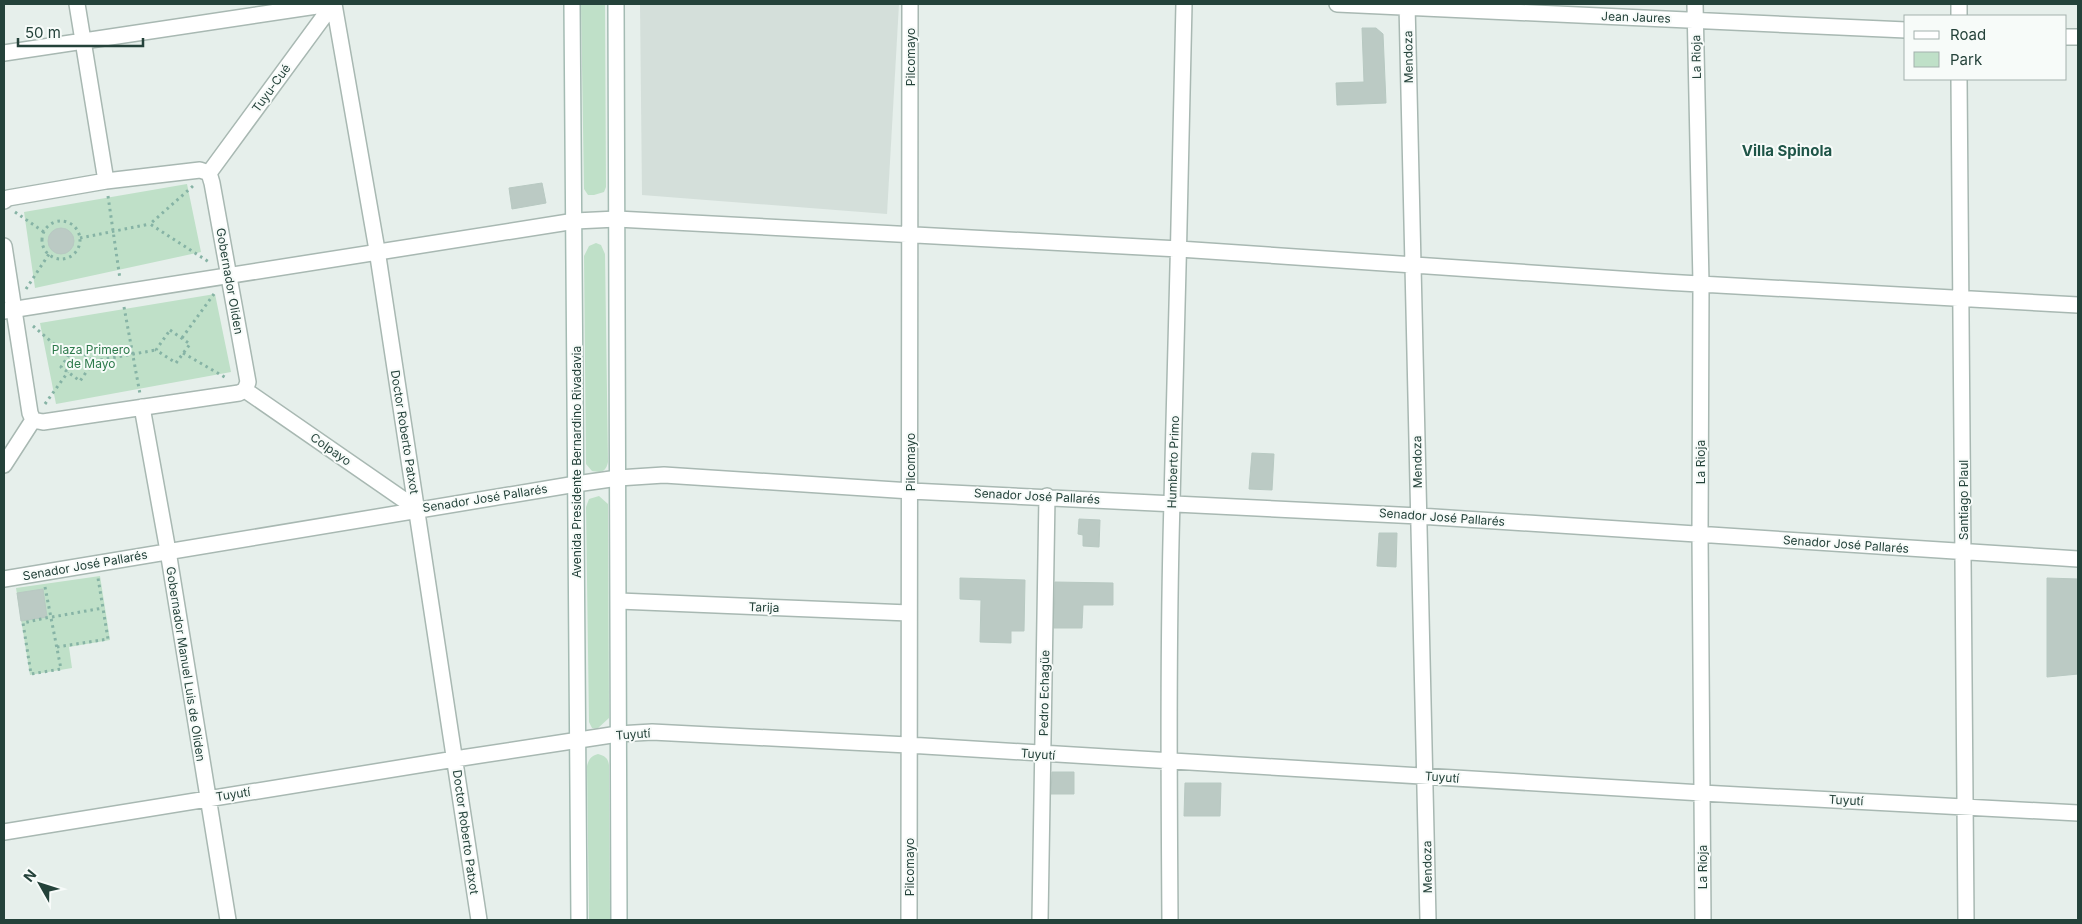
<svg xmlns="http://www.w3.org/2000/svg" width="2082" height="924" font-family="Inter,sans-serif">
<style>
.built{fill:#d4dfda}
.green{fill:#bfe0c8}
.building{fill:#bbcac4;stroke:#b8c9c2}
.lines{fill:none;stroke-linecap:round;stroke-linejoin:round}
.minor-casing{stroke:#a8b8b2;stroke-width:18}
.tertiary-casing{stroke:#a8b8b2;stroke-width:18}
.secondary-casing{stroke:#a4bbb3;stroke-width:18}
.path{stroke:#86b3a5;stroke-width:3;stroke-dasharray:2.5 4;stroke-linecap:butt}
.minor{stroke:#fff;stroke-width:15}
.tertiary{stroke:#fff;stroke-width:15}
.secondary{stroke:#fff;stroke-width:15}
.labels{text-anchor:middle;dominant-baseline:central;stroke-width:4;stroke-linejoin:round;paint-order:stroke}
.street-label{font-size:12px;fill:#24423a;stroke:#f7fbf9}
.park-label{font-size:12px;fill:#2d7a4b;stroke:#f7fbf9}
.quarter-label{font-size:15px;font-weight:bold;fill:#1f5548;stroke:#f7fbf9}
</style>
<rect width="100%" height="100%" fill="#e6efeb"/>
<path class="built" d="M640,4H899L887,214L642,195Z"/>
<path class="green" d="M581,4H605L606,187L604,192L594,195H588L584,189Z
M187,184L201,252L35,288L24,212Z
M596,243L601,245L605,254L608,462C606,472 601,473 592,471L586,464L584,256L589,246Z
M215,294L231,372L56,404L40,323Z
M599,496L608,504L609,718L597,729L592,728L589,722L586,507L589,499Z
M100,576L110,640L69,647L72,668L30,675L16,588Z
M598,754C605,756 608,758 609,765L610,920H589L587,766C589,759 591,756 598,754Z"/>
<path class="building" d="M1362,28H1376L1383,34L1386,103L1337,105L1336,83L1364,82Z
M542,183L546,203L512,209L509,188Z
M48 241a13 13 0 1 1 26 0a13 13 0 1 1-26 0Z
M1252,453L1274,454L1272,490L1249,489Z
M1079,519L1100,520L1099,547L1083,546V535L1078,534Z
M1379,533H1397L1396,567L1377,566Z
M960,578L1025,580L1024,631H1011V643L980,642L981,600L960,599Z
M2047,578L2078,579V674L2047,677Z
M1055,582L1113,583V605H1083L1082,628H1054Z
M43,589L47,617L21,621L17,593Z
M1052,772H1074V794H1051Z
M1185,783H1221L1220,816H1184Z"/>
<g class="lines">
<defs>
<path id="minor" d="M77,4L106,181
M334,4L377,250L479,920
M1337,4L1906,30
M1407,4L1428,920
M1695,4L1701,283L1700,535L1703,920
M1959,4V16
M2066,37H2078
M4,53L330,4
M1959,79L1966,920
M209,173L212,183L248,382L245,390
M209,173L333,4
M4,201L8,198L106,181L200,170L209,173
M617,219L1179,249L1664,282L2078,305
M4,246L30,413L33,420
M245,390L417,509
M142,407L168,551L228,920
M33,420L43,422L239,393L245,390
M4,465L33,420
M4,579L576,484L618,478L664,475L911,491L1419,516L2078,559
M619,601L909,613
M4,832L455,759L618,734L652,732L908,745L1702,793L2078,813
M909,920L910,4
M1040,920L1047,496
M1170,920C1169,781 1168,641 1172,501C1176,335 1181,170 1184,4"/>
<path id="tertiary" d="M4,311L575,221L617,219"/>
<path id="secondary" d="M572,4L579,920
M616,4L619,920"/>
</defs>
<use href="#minor" class="minor-casing"/>
<use href="#tertiary" class="tertiary-casing"/>
<use href="#secondary" class="secondary-casing"/>
<path class="path" d="M193,186L150,224L209,262
M108,196L120,279
M15,212L44,232
M42 240a19 19 0 1 1 38 0a19 19 0 1 1-38 0Z
M80,238L150,224
M26,289L49,254
M124,307L140,394
M33,326L68,356
M170,330L190,344L176,363L156,350Z
M182,338L214,294
M74,347L94,361L80,381L61,367Z
M183,353L228,379
M94,361L156,350
M45,404L68,372
M45,587L61,669L31,674L23,623L50,617
M52,617L103,608
M57,647L108,639L98,578"/>
<use href="#minor" class="minor"/>
<use href="#tertiary" class="tertiary"/>
<use href="#secondary" class="secondary"/>
</g>
<g class="labels">
<g class="street-label">
<text transform="translate(1636 17) rotate(2)">Jean Jaures</text>
<text transform="translate(910 57) rotate(-90)">Pilcomayo</text>
<text transform="translate(1408 57) rotate(-91)">Mendoza</text>
<text transform="translate(1696 57) rotate(-91)">La Rioja</text>
<text transform="translate(271 88) rotate(-54)">Tuyu-Cué</text>
<text transform="translate(230 281) rotate(80)">Gobernador Oliden</text>
<text transform="translate(405 432) rotate(81)">Doctor Roberto Patxot</text>
<text transform="translate(331 449) rotate(35)">Colpayo</text>
<text transform="translate(576 462) rotate(-90)">Avenida Presidente Bernardino Rivadavia</text>
<text transform="translate(910 462) rotate(-90)">Pilcomayo</text>
<text transform="translate(1173 462) rotate(-88)">Humberto Primo</text>
<text transform="translate(1417 462) rotate(-91)">Mendoza</text>
<text transform="translate(1700 462) rotate(-90)">La Rioja</text>
<text transform="translate(1037 496) rotate(3)">Senador José Pallarés</text>
<text transform="translate(485 498) rotate(-9)">Senador José Pallarés</text>
<text transform="translate(1963 500) rotate(-90)">Santiago Plaul</text>
<text transform="translate(1442 517) rotate(4)">Senador José Pallarés</text>
<text transform="translate(1846 544) rotate(4)">Senador José Pallarés</text>
<text transform="translate(85 565) rotate(-10)">Senador José Pallarés</text>
<text transform="translate(764 607) rotate(2)">Tarija</text>
<text transform="translate(186 664) rotate(81)">Gobernador Manuel Luis de Oliden</text>
<text transform="translate(1044 693) rotate(-89)">Pedro Echagüe</text>
<text transform="translate(633 734) rotate(-4)">Tuyutí</text>
<text transform="translate(1038 754) rotate(4)">Tuyutí</text>
<text transform="translate(1442 777) rotate(4)">Tuyutí</text>
<text transform="translate(233 794) rotate(-9)">Tuyutí</text>
<text transform="translate(1846 800) rotate(3)">Tuyutí</text>
<text transform="translate(466 832) rotate(82)">Doctor Roberto Patxot</text>
<text transform="translate(909 867) rotate(-90)">Pilcomayo</text>
<text transform="translate(1427 867) rotate(-91)">Mendoza</text>
<text transform="translate(1702 867) rotate(-90)">La Rioja</text>
</g>
<g class="park-label">
<text x="91" y="349">Plaza Primero<tspan x="91" dy="14">de Mayo</tspan></text>
</g>
<g class="quarter-label">
<text x="1787" y="150">Villa Spinola</text>
</g>
</g>
<rect width="2082" height="924" fill="none" stroke="#24423a" stroke-width="10"/>
<rect x="1904" y="15" width="162" height="65" fill="#f7fbf9" stroke="#a3b1ad"/>
<rect x="1914" y="31" width="25" height="8" fill="#ffffff" stroke="#a3b1ad"/>
<text x="1950" y="40" font-size="15" fill="#24423a">Road</text>
<rect x="1914" y="52" width="25" height="15" fill="#bfe0c8" stroke="#a3b1ad"/>
<text x="1950" y="65" font-size="15" fill="#24423a">Park</text>
<g transform="translate(40 884) rotate(309)" stroke="#f7fbf9" stroke-width="4" paint-order="stroke">
<path d="M0-4L9 19L0 12L-9 19Z" fill="#24423a"/>
<text y="-8" font-size="14" font-weight="bold" text-anchor="middle" fill="#24423a">N</text>
</g>
<path d="M18 38v8h125v-8" fill="none" stroke="#24423a" stroke-width="2.5"/>
<text x="25" y="38" font-size="15" fill="#24423a" stroke="#f7fbf9" stroke-width="4" paint-order="stroke">50 m</text>
</svg>
